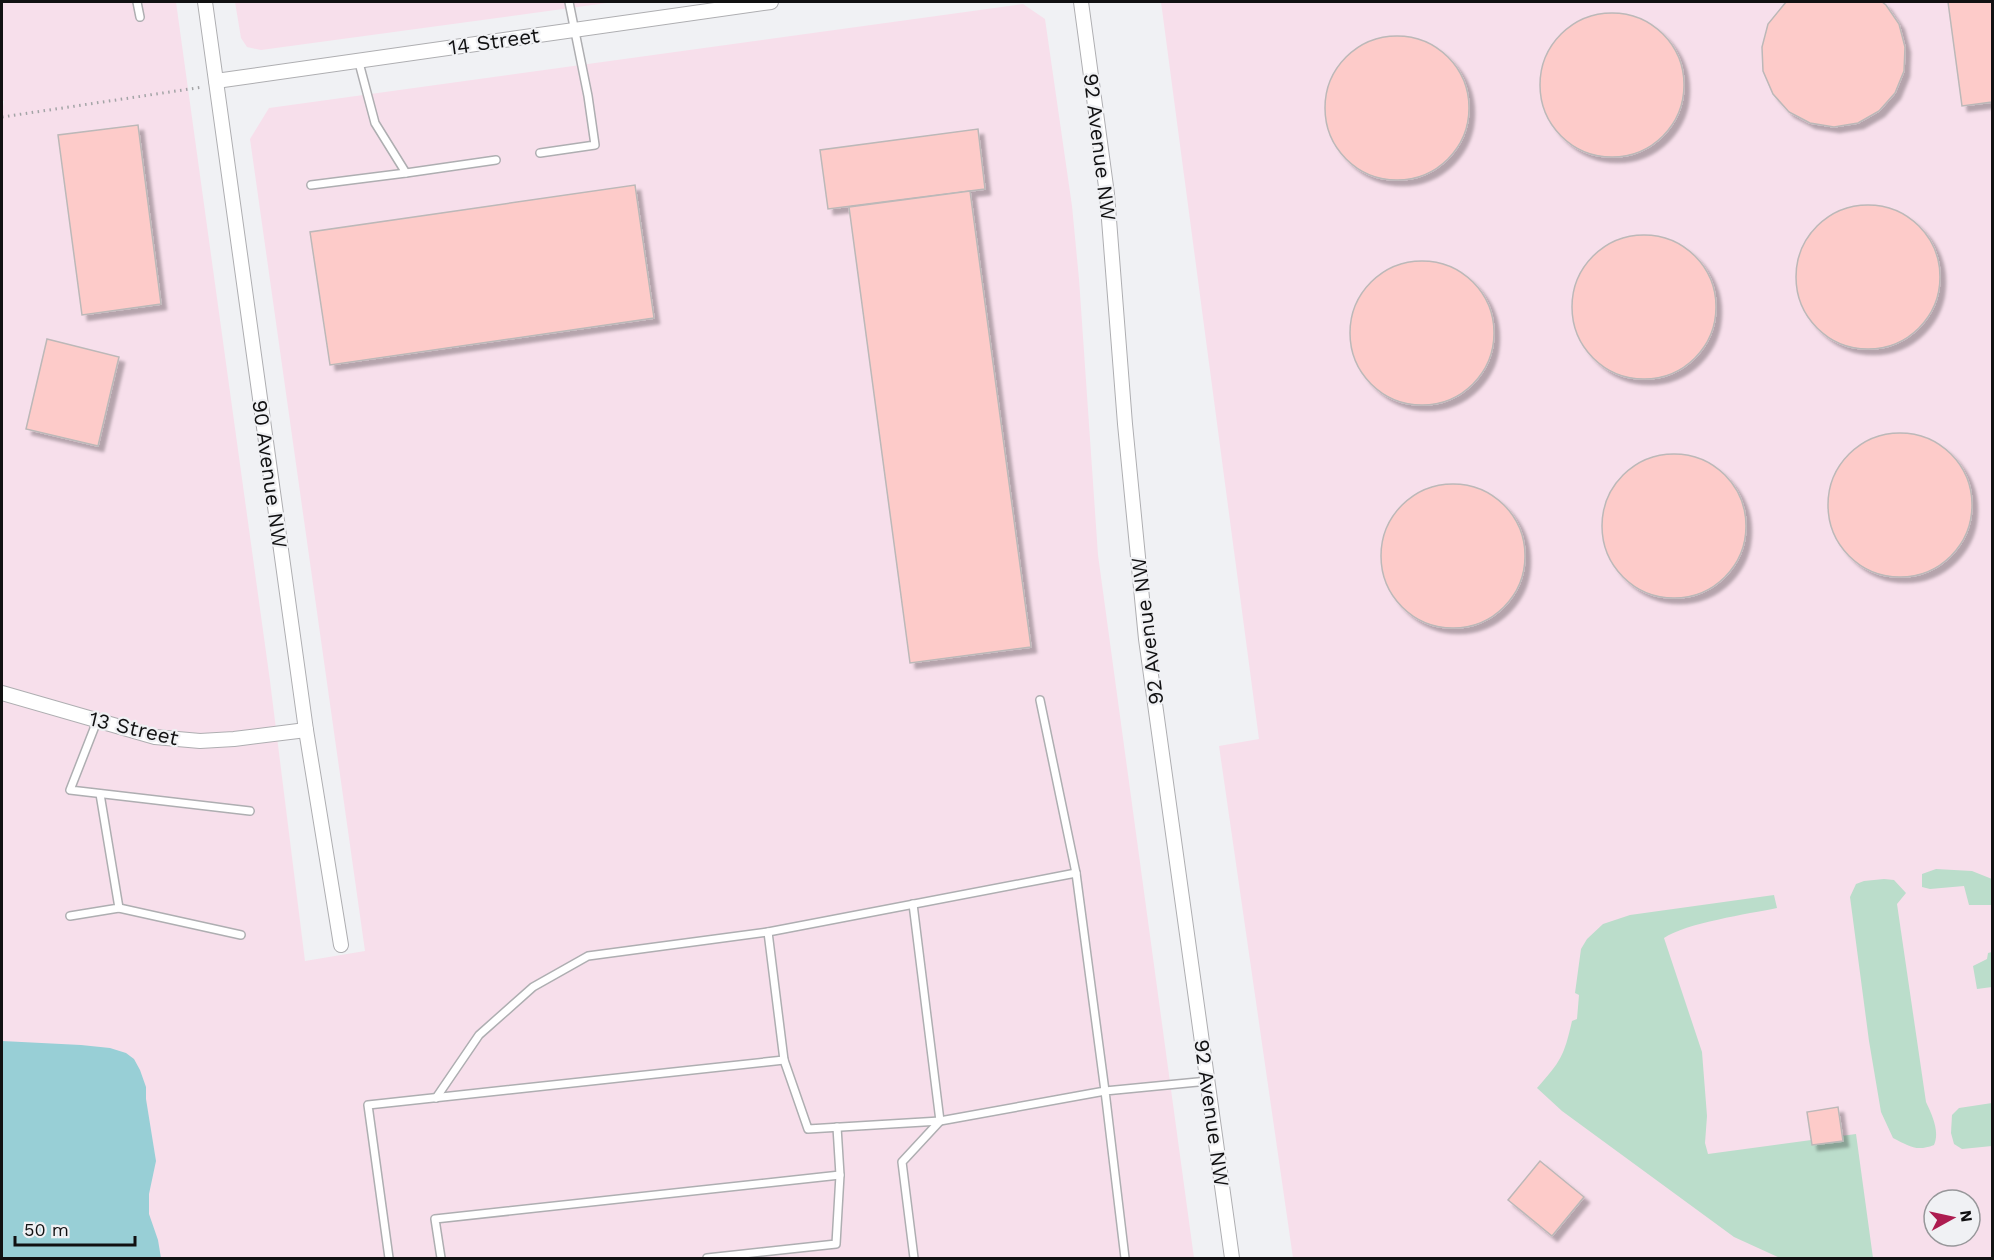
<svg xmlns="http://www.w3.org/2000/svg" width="1994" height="1260" viewBox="0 0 1994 1260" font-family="'Work Sans',sans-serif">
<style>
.industrial{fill:#f7dfeb;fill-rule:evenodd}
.green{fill:#bbddcb}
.water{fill:#98cfd6}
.building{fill:#fdcbc9;stroke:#bcb8b8;stroke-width:1.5;filter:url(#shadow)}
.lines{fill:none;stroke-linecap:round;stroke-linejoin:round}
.lane-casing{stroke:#aeaeb1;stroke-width:10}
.street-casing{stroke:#aeaeb1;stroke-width:16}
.path{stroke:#a3a4a6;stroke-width:3;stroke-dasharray:1.5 4.5;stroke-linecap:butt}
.lane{stroke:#fff;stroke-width:7}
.street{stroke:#fff;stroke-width:14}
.labels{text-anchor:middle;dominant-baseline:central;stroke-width:4.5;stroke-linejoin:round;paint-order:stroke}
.street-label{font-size:21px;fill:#111112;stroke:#f0f1f4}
</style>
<defs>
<filter id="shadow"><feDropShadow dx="5.5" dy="5.5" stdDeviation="1.5" flood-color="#0004"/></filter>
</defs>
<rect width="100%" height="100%" fill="#f0f1f4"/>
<g class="industrial">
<path d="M 2,2 L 176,2 L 270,681 L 305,961 L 365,951 L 250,139 L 269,108 L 1023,4 L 1045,19 L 1072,206 L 1079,279 L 1098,555 L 1194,1258 L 2,1258 L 2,112 L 4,101 L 2,101 Z"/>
<path d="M 235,2 L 614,2 L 261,50 L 247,47 L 241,38 Z"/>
<path d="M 1161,2 L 1992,2 L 1992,1258 L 1293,1258 L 1219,746 L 1259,739 ZM 1934,1200 L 1970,1200 L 1970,1236 L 1934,1236 Z"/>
</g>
<g class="green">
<path d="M 1936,869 L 1972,871 L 1992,879 L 1992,907 L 1991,905 L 1969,905 L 1964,886 L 1930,889 L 1922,887 L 1922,874 Z"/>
<path d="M 1884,879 L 1894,880 L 1906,893 L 1897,904 L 1926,1102 C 1932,1115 1940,1131 1934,1145 C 1916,1152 1909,1146 1893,1138 L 1881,1112 L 1869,1041 L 1850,897 L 1856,884 L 1864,881 Z"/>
<path d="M 1774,895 L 1777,908 C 1748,914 1686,923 1664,938 L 1702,1052 L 1707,1116 L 1705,1143 L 1708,1154 L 1856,1134 L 1873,1258 L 1780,1258 L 1734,1237 L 1562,1111 L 1537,1088 C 1561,1061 1564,1056 1572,1021 L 1577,1019 L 1579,995 L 1575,993 L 1581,949 L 1587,939 L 1603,924 L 1630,915 Z"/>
<path d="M 1992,952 L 1992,987 L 1977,989 L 1973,966 L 1987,959 L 1988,953 Z"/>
<path d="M 1992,1103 L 1992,1146 L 1962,1149 L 1954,1144 L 1951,1133 L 1952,1115 L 1959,1108 Z"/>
</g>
<path class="water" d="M 2,1041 L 81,1045 L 110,1048 L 126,1053 L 134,1059 L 140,1070 L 146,1087 L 146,1099 L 156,1161 L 149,1194 L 149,1214 L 158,1240 L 161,1258 L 2,1258 Z"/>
<g class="building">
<path d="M 1786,2 L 1882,2 L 1886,5 L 1899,24 L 1905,47 L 1904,71 L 1895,93 L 1879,111 L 1858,123 L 1834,127 L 1810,123 L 1789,112 L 1773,94 L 1763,71 L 1762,47 L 1768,24 Z"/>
<path d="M 1948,2 L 1992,2 L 1992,102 L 1962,106 Z"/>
<circle cx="1612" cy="85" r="72"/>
<circle cx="1397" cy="108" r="72"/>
<path d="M 138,125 L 161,304 L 82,315 L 58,135 Z"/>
<path d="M 978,129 L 985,189 L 828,209 L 820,150 Z"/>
<path d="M 635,185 L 654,318 L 330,365 L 310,232 Z"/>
<path d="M 970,191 L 1031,647 L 910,663 L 849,207 Z"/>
<circle cx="1868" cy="277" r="72"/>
<circle cx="1644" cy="307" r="72"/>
<circle cx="1422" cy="333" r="72"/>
<path d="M 47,339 L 119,357 L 98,446 L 26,429 Z"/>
<circle cx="1900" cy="505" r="72"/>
<circle cx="1674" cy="526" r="72"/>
<circle cx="1453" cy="556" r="72"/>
<path d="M 1838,1107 L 1843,1141 L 1812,1145 L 1807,1112 Z"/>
<path d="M 1540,1161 L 1584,1197 L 1552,1236 L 1508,1200 Z"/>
</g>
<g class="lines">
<g class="lane-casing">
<g id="lane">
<path d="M 137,2 L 140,17"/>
<path d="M 540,153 L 595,145 L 588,96 L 569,2"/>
<path d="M 406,173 L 496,160"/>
<path d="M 311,185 L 406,173 L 375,123 L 358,59"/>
<path d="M 1040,700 L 1076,873"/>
<path d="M 97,721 L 70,790 L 250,811"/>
<path d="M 913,904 L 940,1121 L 902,1162 L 914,1258"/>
<path d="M 119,908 L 241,935"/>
<path d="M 70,916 L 119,908 L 100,794"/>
<path d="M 436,1098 L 479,1035 L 533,987 L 588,956 L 768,932"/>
<path d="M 389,1258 L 368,1105 L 784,1060"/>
<path d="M 441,1258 L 435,1219 L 840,1175"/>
<path d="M 707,1258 L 836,1244 L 840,1175 L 837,1127"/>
<path d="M 1125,1258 L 1105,1091 L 940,1121 L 808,1129 L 784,1060 L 768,932 L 1076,873 L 1105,1091 L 1208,1081"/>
</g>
</g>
<g class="street-casing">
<g id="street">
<path d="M 205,2 L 306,730 L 341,945"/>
<path d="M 1081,2 L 1107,194 L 1125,424 L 1146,639 L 1232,1258"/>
<path d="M 216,81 L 771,2"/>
<path d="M 2,693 L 155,737 L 200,741 L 234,739 L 306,730"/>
</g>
</g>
<path class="path" d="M 2,117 L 203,87"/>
<use href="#lane" class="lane"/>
<use href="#street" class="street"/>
</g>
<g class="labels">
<g class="street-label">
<text transform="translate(494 41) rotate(-8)">14 Street</text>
<text transform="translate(1100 147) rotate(83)">92 Avenue NW</text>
<text transform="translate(270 474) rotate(82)">90 Avenue NW</text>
<text transform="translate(1147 631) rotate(-97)">92 Avenue NW</text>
<text transform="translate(134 728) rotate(13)">13 Street</text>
<text transform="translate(1212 1113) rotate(82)">92 Avenue NW</text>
</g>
</g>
<rect width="1994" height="1260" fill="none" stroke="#111112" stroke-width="6"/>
<g transform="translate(1952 1218) rotate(82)"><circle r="28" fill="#f0f1f4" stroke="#97979a" stroke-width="1.5"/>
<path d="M0-4.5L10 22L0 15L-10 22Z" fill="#ad1c50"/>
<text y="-9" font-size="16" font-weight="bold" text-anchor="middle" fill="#111112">N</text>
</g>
<path d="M15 1236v9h120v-9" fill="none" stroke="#111112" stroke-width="3"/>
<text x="24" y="1236" font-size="18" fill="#111112" stroke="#f0f1f4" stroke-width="4.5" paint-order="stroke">50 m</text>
</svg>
